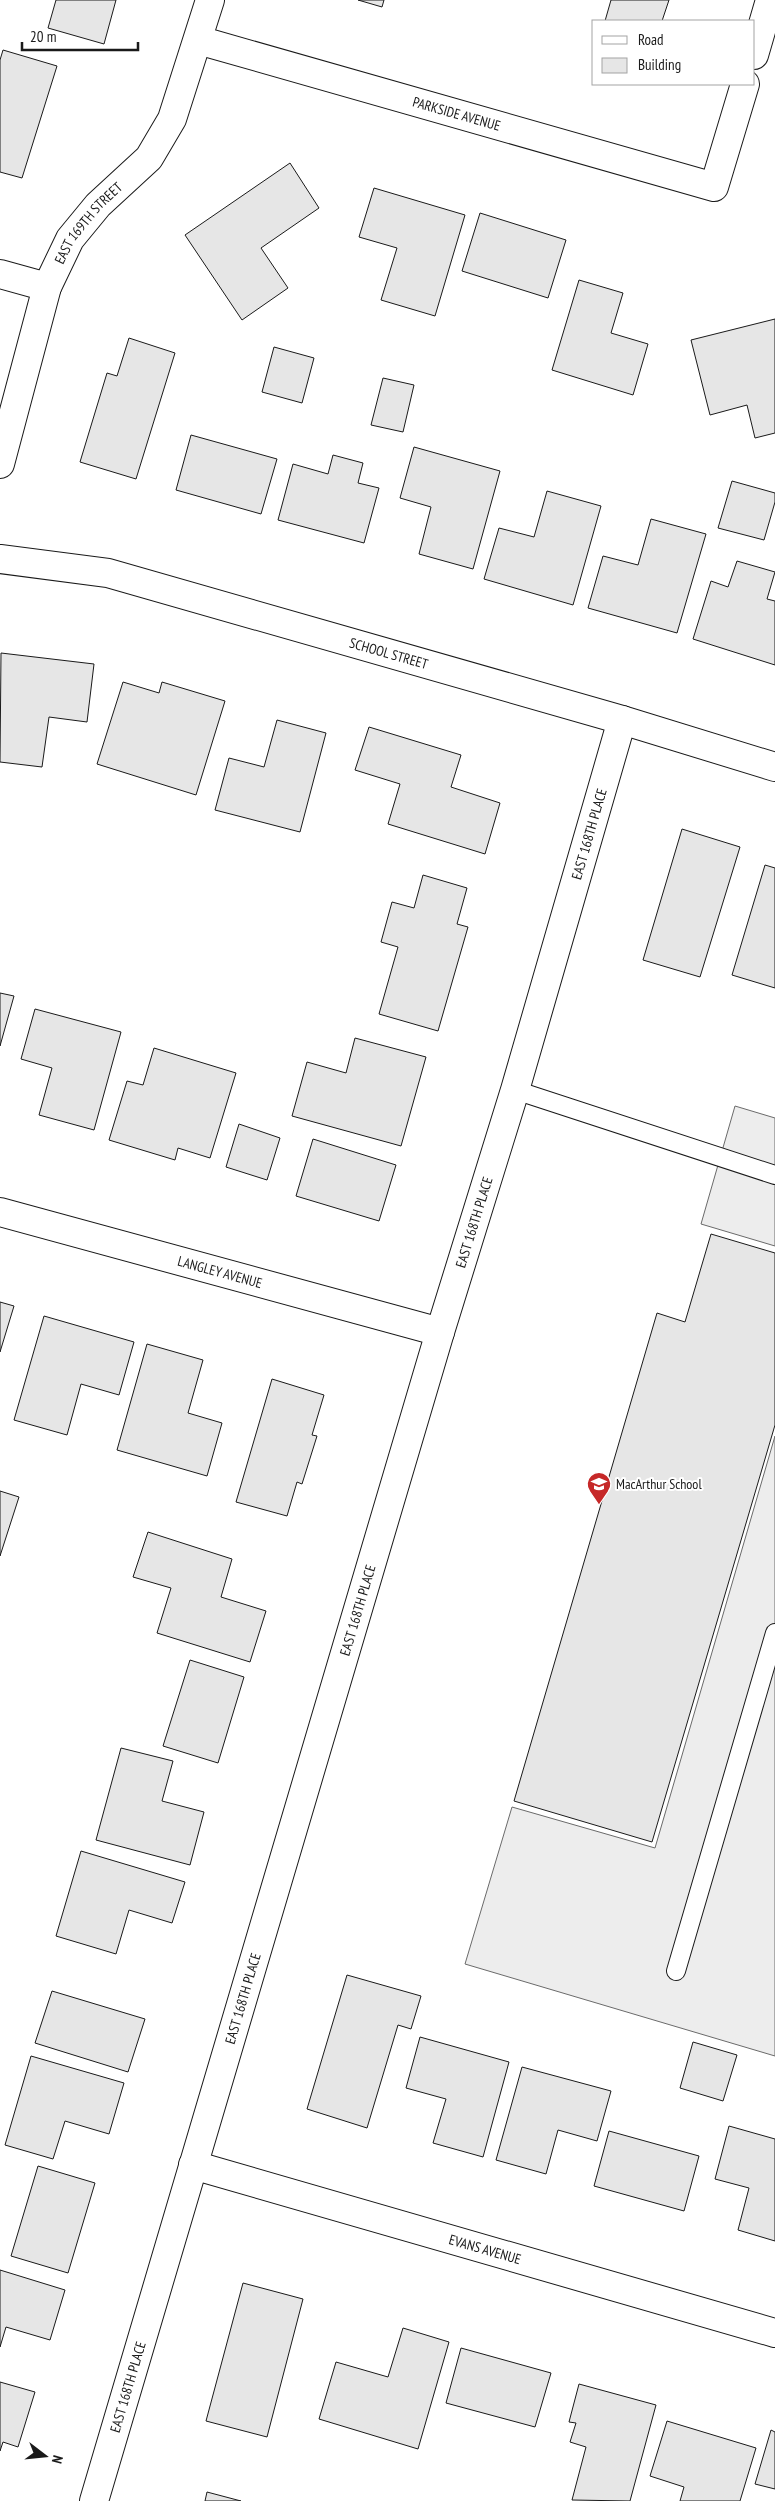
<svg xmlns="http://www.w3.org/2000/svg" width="775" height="2501" viewBox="0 0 775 2501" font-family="'PT Sans Narrow',sans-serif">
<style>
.parking{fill:#ededed;stroke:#6a6a6a}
.building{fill:#e6e6e6;stroke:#1a1a1a}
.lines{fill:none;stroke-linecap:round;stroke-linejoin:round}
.service-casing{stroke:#1a1a1a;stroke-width:20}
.minor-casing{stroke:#1a1a1a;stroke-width:30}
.service{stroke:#fff;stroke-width:18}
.minor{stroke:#fff;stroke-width:28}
.labels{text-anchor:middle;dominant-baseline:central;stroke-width:4;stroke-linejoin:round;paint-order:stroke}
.street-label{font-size:14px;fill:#1a1a1a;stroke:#fff}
.poi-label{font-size:14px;fill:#1a1a1a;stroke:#fff;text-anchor:start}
</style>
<rect width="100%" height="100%" fill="#fff"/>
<g class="parking">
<path d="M 735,1106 L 775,1118 L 775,1246 L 701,1224 Z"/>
<path d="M 775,1436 L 775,2056 L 465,1964 L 512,1807 L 655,1848 Z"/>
</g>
<g class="building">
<path d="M 56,0 L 116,0 L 104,44 L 48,28 Z"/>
<path d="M 358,0 L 384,0 L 382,7 Z"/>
<path d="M 611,0 L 669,0 L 662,21 L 605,21 Z"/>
<path d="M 3,50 L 57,66 L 22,178 L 0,172 L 0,60 Z"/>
<path d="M 290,163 L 319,208 L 261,248 L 288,288 L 242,320 L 185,235 Z"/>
<path d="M 374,188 L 465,215 L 435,316 L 381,300 L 397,248 L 359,237 Z"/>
<path d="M 480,213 L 566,240 L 548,298 L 462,271 Z"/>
<path d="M 579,280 L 623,293 L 611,333 L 648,344 L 633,395 L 552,370 Z"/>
<path d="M 775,319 L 775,433 L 755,438 L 747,405 L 710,415 L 691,340 Z"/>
<path d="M 129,338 L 175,353 L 136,479 L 80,462 L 107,373 L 117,376 Z"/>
<path d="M 274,347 L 314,358 L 302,403 L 262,392 Z"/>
<path d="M 383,378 L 414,385 L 403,432 L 371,425 Z"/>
<path d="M 191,435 L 277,459 L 261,514 L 176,490 Z"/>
<path d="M 414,447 L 500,471 L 473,569 L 419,554 L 431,507 L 400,498 Z"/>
<path d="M 333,455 L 363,463 L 358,483 L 379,488 L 364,543 L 278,520 L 293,464 L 328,474 Z"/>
<path d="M 732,481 L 775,493 L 775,502 L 764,540 L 718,528 Z"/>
<path d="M 547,491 L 601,506 L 573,605 L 484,579 L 499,528 L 534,537 Z"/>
<path d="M 651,519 L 706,534 L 677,633 L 588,608 L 603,556 L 638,565 Z"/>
<path d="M 737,561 L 775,572 L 767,599 L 775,601 L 775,665 L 693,639 L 711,581 L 728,587 Z"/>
<path d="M 1,653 L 94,664 L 87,722 L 49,717 L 42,767 L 0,762 Z"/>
<path d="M 123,682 L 159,693 L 162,682 L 225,701 L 196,795 L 97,764 Z"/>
<path d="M 277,720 L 326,733 L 300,832 L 215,810 L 229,758 L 264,767 Z"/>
<path d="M 369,727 L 461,755 L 451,787 L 500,803 L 485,854 L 388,824 L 400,784 L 355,770 Z"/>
<path d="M 682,829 L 740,847 L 700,977 L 643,960 Z"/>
<path d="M 765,865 L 775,868 L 775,988 L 732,975 Z"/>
<path d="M 423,875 L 467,888 L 457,924 L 468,927 L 438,1031 L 379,1014 L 398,947 L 381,942 L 392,902 L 414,908 Z"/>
<path d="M 0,993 L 14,996 L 0,1046 Z"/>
<path d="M 35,1009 L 121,1032 L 94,1130 L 39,1115 L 52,1068 L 21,1059 Z"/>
<path d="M 355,1038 L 426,1057 L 401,1146 L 292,1116 L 307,1062 L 346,1073 Z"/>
<path d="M 154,1048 L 236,1073 L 210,1158 L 178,1148 L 175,1160 L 109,1140 L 127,1081 L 143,1085 Z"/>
<path d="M 239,1124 L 280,1138 L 267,1180 L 226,1167 Z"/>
<path d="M 313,1139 L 396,1165 L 379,1221 L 296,1196 Z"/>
<path d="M 711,1234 L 775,1253 L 775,1425 L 652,1842 L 514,1801 L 657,1313 L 685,1322 Z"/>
<path d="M 0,1302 L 14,1306 L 0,1352 Z"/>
<path d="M 44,1316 L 134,1342 L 119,1395 L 81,1384 L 67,1435 L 14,1420 Z"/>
<path d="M 147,1344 L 203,1360 L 188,1413 L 222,1423 L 207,1476 L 117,1450 Z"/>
<path d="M 272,1379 L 324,1395 L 312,1435 L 317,1436 L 302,1484 L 297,1482 L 287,1516 L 236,1502 Z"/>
<path d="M 0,1491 L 19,1497 L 0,1556 Z"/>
<path d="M 148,1532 L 232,1559 L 221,1597 L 266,1611 L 250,1662 L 157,1633 L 171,1588 L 133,1577 Z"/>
<path d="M 190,1660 L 244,1677 L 218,1763 L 163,1746 Z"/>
<path d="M 121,1748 L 173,1761 L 162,1801 L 204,1812 L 190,1865 L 96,1840 Z"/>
<path d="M 81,1851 L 185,1882 L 172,1923 L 129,1910 L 116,1954 L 56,1936 Z"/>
<path d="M 347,1975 L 421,1996 L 411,2029 L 398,2025 L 367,2128 L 307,2109 Z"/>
<path d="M 52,1991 L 145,2019 L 128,2072 L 35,2043 Z"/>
<path d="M 420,2037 L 509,2062 L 483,2157 L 433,2143 L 446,2099 L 406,2088 Z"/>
<path d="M 693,2042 L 737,2055 L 723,2101 L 680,2088 Z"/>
<path d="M 31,2056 L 124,2083 L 109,2134 L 65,2121 L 53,2159 L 5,2145 Z"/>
<path d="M 522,2067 L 611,2091 L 597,2141 L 558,2130 L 546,2174 L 496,2160 Z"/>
<path d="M 729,2126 L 775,2139 L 775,2241 L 738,2230 L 749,2188 L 715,2179 Z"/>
<path d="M 609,2131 L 699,2156 L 684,2211 L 594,2186 Z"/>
<path d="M 38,2166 L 95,2183 L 68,2273 L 11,2256 Z"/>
<path d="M 0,2270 L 65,2290 L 50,2340 L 6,2327 L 0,2347 Z"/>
<path d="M 243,2283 L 303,2299 L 267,2437 L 206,2421 Z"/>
<path d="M 403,2328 L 449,2342 L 418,2449 L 319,2419 L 336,2362 L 388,2377 Z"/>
<path d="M 461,2348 L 551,2373 L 535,2427 L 446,2403 Z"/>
<path d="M 0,2382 L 35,2392 L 18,2447 L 3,2442 L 0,2451 Z"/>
<path d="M 579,2384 L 656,2405 L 630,2501 L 572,2500 L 586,2447 L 570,2442 L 576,2423 L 569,2422 Z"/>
<path d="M 667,2421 L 756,2448 L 740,2501 L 680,2501 L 684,2487 L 650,2476 Z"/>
<path d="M 771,2430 L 775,2432 L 775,2489 L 755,2484 Z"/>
<path d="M 207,2492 L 241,2501 L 205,2501 Z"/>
</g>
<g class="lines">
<g class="service-casing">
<g id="service">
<path d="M 515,1090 L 775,1175"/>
<path d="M 676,1971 L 775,1633"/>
</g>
</g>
<g class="minor-casing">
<g id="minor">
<path id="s1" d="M 198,40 L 714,187 L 745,84"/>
<path d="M 754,55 L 770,0"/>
<path d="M 0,274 L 47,287"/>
<path id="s2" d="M 0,464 L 47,287 L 70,239 L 98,205 L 149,158 L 172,119 L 210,0"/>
<path id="s3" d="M 0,559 L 108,573 L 622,720 L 775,767"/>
<path id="s4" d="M 0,1212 L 440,1332"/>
<path id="s5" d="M 193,2165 L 775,2333"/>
<path id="s6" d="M 94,2501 L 440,1332 L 515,1090 L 622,720"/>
</g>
</g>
<use href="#service" class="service"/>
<use href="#minor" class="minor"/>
</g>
<defs>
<g id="school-pin" transform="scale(1.25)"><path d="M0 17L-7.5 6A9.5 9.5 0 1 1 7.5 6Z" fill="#c62828" stroke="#fff"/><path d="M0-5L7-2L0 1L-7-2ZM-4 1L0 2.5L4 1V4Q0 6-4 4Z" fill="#fff"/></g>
</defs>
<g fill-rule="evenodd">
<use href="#school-pin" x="599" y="1484"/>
</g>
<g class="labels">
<g class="street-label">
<text stroke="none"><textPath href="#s1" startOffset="269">PARKSIDE AVENUE</textPath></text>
<text stroke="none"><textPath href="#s2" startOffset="260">EAST 169TH STREET</textPath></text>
<text stroke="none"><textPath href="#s3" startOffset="401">SCHOOL STREET</textPath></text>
<text stroke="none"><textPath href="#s6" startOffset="1739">EAST 168TH PLACE</textPath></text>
<text stroke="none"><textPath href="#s6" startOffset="1334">EAST 168TH PLACE</textPath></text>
<text stroke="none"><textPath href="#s4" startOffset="228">LANGLEY AVENUE</textPath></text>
<text stroke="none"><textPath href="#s6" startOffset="929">EAST 168TH PLACE</textPath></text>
<text stroke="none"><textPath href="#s6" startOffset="524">EAST 168TH PLACE</textPath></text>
<text stroke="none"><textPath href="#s5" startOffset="304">EVANS AVENUE</textPath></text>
<text stroke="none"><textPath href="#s6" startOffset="119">EAST 168TH PLACE</textPath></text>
</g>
<g class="poi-label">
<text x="616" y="1484">MacArthur School</text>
</g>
</g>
<rect x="592" y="20" width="162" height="65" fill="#ffffff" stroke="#a3a3a3"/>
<rect x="602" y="36" width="25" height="8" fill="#ffffff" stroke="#a3a3a3"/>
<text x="638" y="45" font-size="15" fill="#1a1a1a">Road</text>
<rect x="602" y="58" width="25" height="15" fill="#e6e6e6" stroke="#a3a3a3"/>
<text x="638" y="70" font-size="15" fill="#1a1a1a">Building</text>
<g transform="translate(45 2456) rotate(106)" stroke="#ffffff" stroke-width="4" paint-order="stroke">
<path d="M0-4L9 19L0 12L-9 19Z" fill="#1a1a1a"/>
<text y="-8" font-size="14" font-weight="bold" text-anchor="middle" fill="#1a1a1a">N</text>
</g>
<path d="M22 42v8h116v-8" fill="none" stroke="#1a1a1a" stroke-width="2.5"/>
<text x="30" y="42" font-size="15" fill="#1a1a1a" stroke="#ffffff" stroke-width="4" paint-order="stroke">20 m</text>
</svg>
